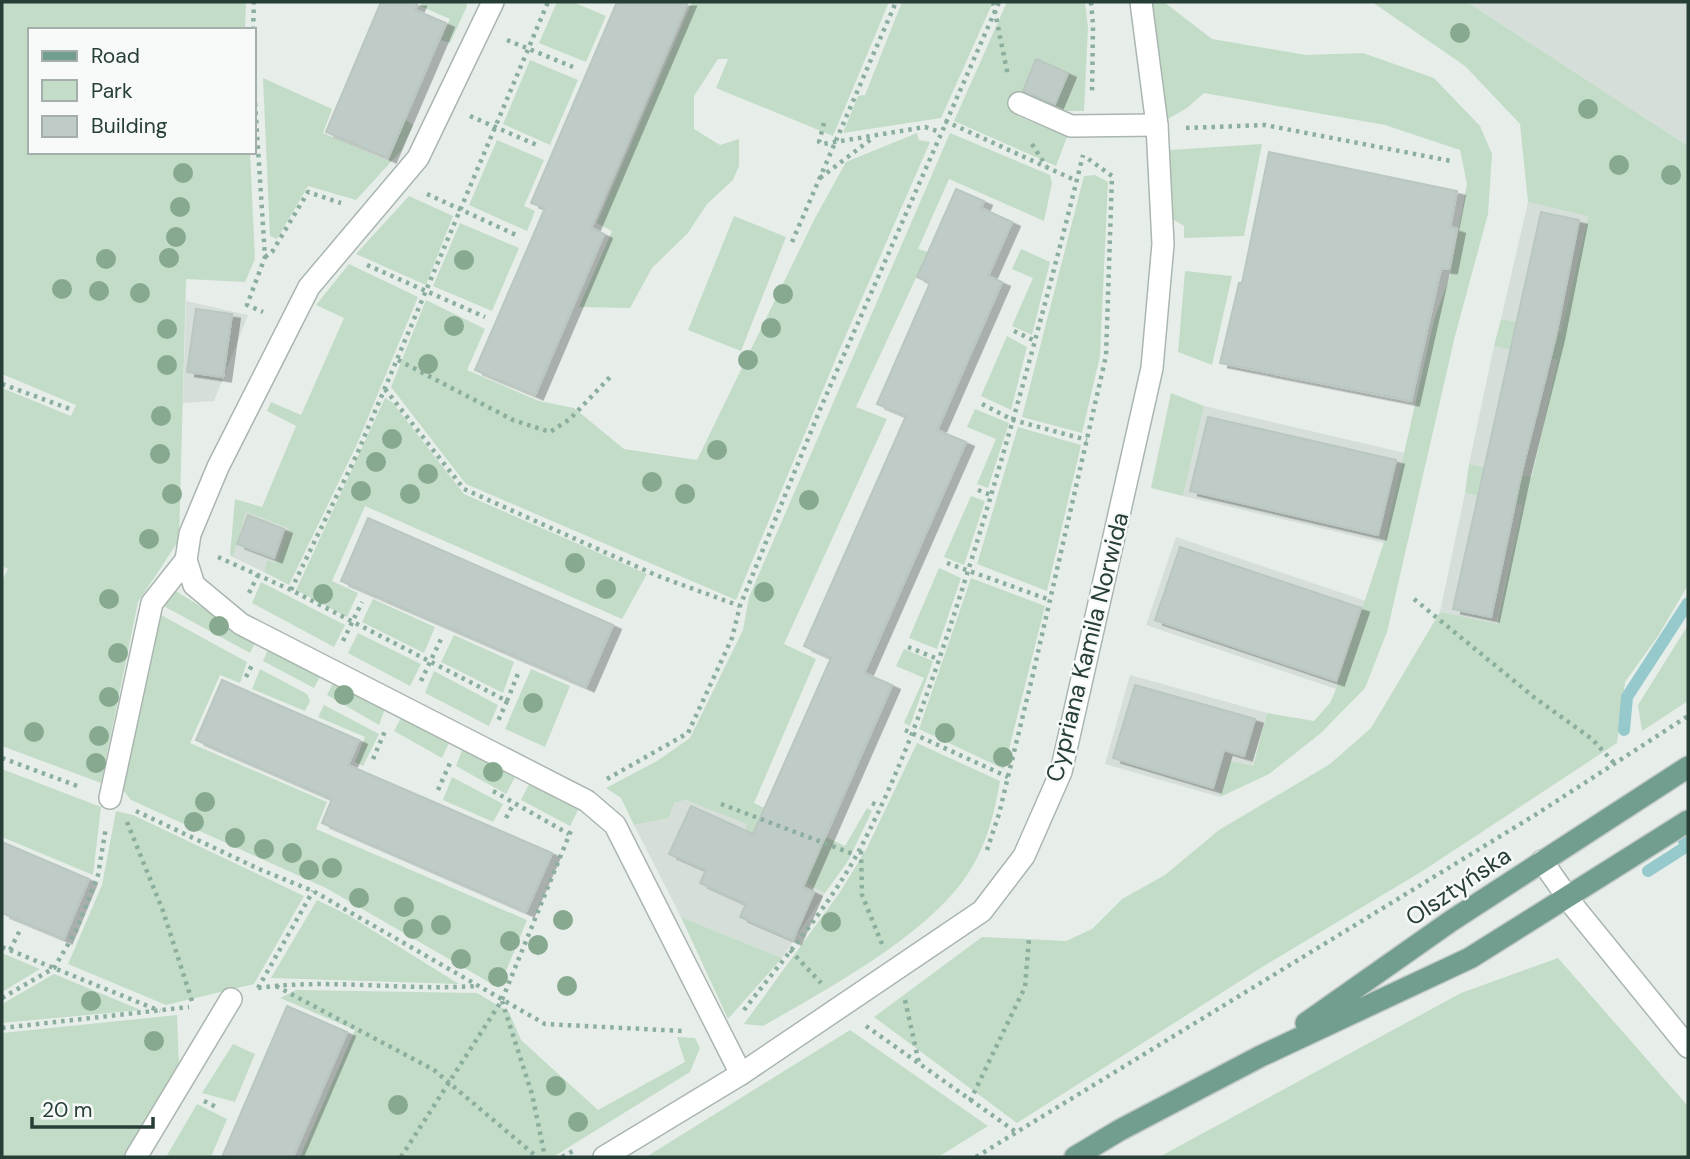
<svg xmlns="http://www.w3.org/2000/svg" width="1690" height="1159" viewBox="0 0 1690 1159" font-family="'DM Sans',sans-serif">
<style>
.built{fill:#d5ded9}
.green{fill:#c3dcc7}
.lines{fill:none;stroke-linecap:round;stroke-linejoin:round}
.stream{stroke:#96c9cc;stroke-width:12}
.building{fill:#bfcbc6;stroke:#bac7c0;stroke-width:2;filter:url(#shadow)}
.minor-casing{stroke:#aab6b0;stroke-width:24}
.major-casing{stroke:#c3c9c7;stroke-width:24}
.path{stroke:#8bae9f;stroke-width:4.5;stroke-dasharray:3.5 5;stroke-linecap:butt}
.minor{stroke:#fff;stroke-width:21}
.major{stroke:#719e8e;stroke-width:21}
.tree{fill:#86a990}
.labels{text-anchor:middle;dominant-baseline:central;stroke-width:5;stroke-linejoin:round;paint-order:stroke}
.street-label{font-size:24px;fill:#273e36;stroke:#f7faf9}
</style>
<defs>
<filter id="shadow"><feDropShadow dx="8" dy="4.5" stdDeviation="0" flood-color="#0004"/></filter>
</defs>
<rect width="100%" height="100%" fill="#e7eeea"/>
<g class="built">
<path d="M 1467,2 L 1688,2 L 1688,146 Z"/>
<path d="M 1528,202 L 1588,215 L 1561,333 L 1501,319 Z"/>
<path d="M 186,301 L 248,315 L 214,401 L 183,403 Z"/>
<path d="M 1494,346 L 1557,359 L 1532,477 L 1469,464 Z"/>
<path d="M 1204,406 L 1405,453 L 1384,543 L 1183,496 Z"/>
<path d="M 1465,493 L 1522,505 L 1496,625 L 1440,612 Z"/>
<path d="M 246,512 L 289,528 L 276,563 L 267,560 L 264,572 L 233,557 Z"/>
<path d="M 1176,537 L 1366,601 L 1336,689 L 1146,625 Z"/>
<path d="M 1130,675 L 1267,713 L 1252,767 L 1230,761 L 1220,797 L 1105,764 Z"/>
<path d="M 686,800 L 748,824 L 780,870 L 825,893 L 782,958 L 681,917 L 634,825 L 669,818 L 674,803 Z"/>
</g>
<g class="green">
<path d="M 2,2 L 246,2 L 245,30 L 30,30 L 30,152 L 250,152 L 255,259 L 245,282 L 186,279 L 179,540 L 138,602 L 101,783 L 2,746 L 2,581 L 8,569 L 2,566 L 2,388 L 71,416 L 76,405 L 2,374 Z"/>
<path d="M 422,2 L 466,2 L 467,6 L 450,43 L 441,40 L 450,19 L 420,6 Z"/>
<path d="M 557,2 L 573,2 L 606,16 L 586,62 L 539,43 Z"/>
<path d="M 692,2 L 889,2 L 833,136 L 716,88 L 728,59 L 718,59 L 694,96 L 694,129 L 720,145 L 739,139 L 739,166 L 733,180 L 707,204 L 688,233 L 652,268 L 630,308 L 579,307 L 612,231 L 597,223 Z"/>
<path d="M 902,2 L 993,2 L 941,118 L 843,133 L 858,96 L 865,95 Z"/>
<path d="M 1007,2 L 1085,2 L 1088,28 L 1084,111 L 1065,111 L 1019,93 L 1013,109 L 1020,117 L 1067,137 L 1056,166 L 954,121 Z"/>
<path d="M 1133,2 L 1164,2 L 1212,39 L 1306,55 L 1363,53 L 1434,78 L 1480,126 L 1492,154 L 1488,214 L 1455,336 L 1387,632 L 1365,688 L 1321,733 L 1269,774 L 1220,797 L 1230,761 L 1253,766 L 1267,713 L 1314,721 L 1330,703 L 1336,689 L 1384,542 L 1434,320 L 1450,276 L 1467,184 L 1460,150 L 1385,125 L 1204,93 L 1187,108 L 1161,123 Z"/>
<path d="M 1372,2 L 1467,2 L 1688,146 L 1688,585 L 1658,636 L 1625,682 L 1617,743 L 1421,872 L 1267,964 L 1017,1123 L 874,1017 L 982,937 L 1066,941 L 1092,929 L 1122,899 L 1165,875 L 1219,830 L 1330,764 L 1371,728 L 1440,612 L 1497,624 L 1522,505 L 1465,493 L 1469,464 L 1532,477 L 1557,360 L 1494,346 L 1501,319 L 1561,332 L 1588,216 L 1528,202 L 1520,124 L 1465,66 Z"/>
<path d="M 530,60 L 578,80 L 550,145 L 503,124 Z"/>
<path d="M 263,78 L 332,109 L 323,133 L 388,161 L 406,120 L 413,125 L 401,151 L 356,200 L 308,186 L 277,239 L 270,236 Z"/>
<path d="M 917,133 L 919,140 L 930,142 L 839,351 L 736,600 L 466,484 L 391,387 L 426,300 L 485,329 L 467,370 L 539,401 L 574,408 L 624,449 L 697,460 L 815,218 L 846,162 Z"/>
<path d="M 950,133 L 1050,175 L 1052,183 L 1044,221 L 949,179 L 918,249 L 928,252 L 856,407 L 887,419 L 784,644 L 816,659 L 754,803 L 845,846 L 867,808 L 872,811 L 848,861 L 825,893 L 779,870 L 742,838 L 747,824 L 686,800 L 674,803 L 669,818 L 634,825 L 621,798 L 606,788 L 657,761 L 690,738 L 743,630 L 749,597 Z"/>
<path d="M 497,140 L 544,160 L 524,206 L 535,211 L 527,231 L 469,205 Z"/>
<path d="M 1262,144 L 1244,236 L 1184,238 L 1184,226 L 1154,208 L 1155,151 Z"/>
<path d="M 1095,175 L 1108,182 L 1100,356 L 1082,433 L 1022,417 L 1084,176 Z"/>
<path d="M 409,196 L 453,216 L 426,285 L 356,254 Z"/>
<path d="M 734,216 L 786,237 L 741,351 L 688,330 Z"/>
<path d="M 460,223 L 519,248 L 492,311 L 433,286 Z"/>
<path d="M 1021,249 L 1050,262 L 1032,335 L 1012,326 L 1033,278 L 1012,269 Z"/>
<path d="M 349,264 L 418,297 L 357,444 L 289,585 L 264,572 L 267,560 L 276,563 L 288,528 L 246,512 L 233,557 L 230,555 L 235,499 L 262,507 L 296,426 L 267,411 L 271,402 L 301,415 L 344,318 L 316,305 Z"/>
<path d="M 1185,271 L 1232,276 L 1212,365 L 1178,352 Z"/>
<path d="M 1007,336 L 1027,347 L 1011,410 L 981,396 Z"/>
<path d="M 1171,393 L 1204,406 L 1183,496 L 1151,488 Z"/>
<path d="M 385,398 L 392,402 L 464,494 L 647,574 L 622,619 L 365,506 L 332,581 L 358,593 L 347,617 L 296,590 Z"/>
<path d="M 975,409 L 1009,423 L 988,488 L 977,484 L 996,439 L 967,427 Z"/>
<path d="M 1018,427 L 1081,445 L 1047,591 L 977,564 Z"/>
<path d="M 971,496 L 985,501 L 964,565 L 944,557 Z"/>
<path d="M 939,568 L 961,578 L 937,649 L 909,638 Z"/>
<path d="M 971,578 L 1045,606 L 1004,769 L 919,729 Z"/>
<path d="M 261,582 L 345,625 L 334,647 L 252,603 Z"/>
<path d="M 171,588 L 256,641 L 250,653 L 158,603 Z"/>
<path d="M 373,599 L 435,627 L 424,653 L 362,622 Z"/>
<path d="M 161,615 L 247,662 L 240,683 L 220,675 L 190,743 L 327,802 L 316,829 L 527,920 L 499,988 L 326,888 L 131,800 L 122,789 L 154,620 Z"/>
<path d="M 1688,625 L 1688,701 L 1642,731 L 1638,705 Z"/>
<path d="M 358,633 L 421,664 L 410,686 L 348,653 Z"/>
<path d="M 454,635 L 514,662 L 503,693 L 441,662 Z"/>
<path d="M 269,647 L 321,675 L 314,688 L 263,661 Z"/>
<path d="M 904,649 L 933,661 L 910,726 L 904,723 L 924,678 L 896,666 Z"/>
<path d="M 260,669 L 307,694 L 310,701 L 305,711 L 252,689 Z"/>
<path d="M 531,669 L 570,686 L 545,747 L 505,729 Z"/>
<path d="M 434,671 L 498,705 L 489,726 L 425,693 Z"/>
<path d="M 334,681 L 385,709 L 379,725 L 327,695 Z"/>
<path d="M 324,705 L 379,734 L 363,766 L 355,762 L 365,737 L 318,717 Z"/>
<path d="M 401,718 L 449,743 L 442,758 L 394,731 Z"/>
<path d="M 917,743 L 1000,781 C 994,816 985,851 963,881 C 920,939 826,990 763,1026 L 744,1024 L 840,892 L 867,848 Z"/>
<path d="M 462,750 L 515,777 L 506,794 L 456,766 Z"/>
<path d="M 2,769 L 101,807 L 93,875 L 2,837 Z"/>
<path d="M 452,777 L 503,804 L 493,822 L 443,800 Z"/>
<path d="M 529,784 L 578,810 L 570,826 L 521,800 Z"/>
<path d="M 116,811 L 133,815 L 304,896 L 254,984 L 166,1005 L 68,964 L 102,885 Z"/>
<path d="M 317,900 L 348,915 L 459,984 L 271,978 Z"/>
<path d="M 681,917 L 782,958 L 728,1019 Z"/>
<path d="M 2,953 L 40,969 L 2,992 Z"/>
<path d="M 1558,958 L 1688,1106 L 1688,1157 L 1159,1157 L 1461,993 Z"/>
<path d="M 54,974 L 141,1010 L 2,1023 L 2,1004 Z"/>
<path d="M 296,990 L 477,993 L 509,1012 L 521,1040 L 598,1110 L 685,1062 L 677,1037 L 695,1038 L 700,1048 L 690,1072 L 553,1157 L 300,1157 L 355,1030 L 280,998 Z"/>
<path d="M 177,1015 L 179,1067 L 126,1157 L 2,1157 L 2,1033 Z"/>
<path d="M 850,1030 L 988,1126 L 938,1157 L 646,1157 Z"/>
<path d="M 233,1044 L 255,1054 L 235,1102 L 202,1093 Z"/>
<path d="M 197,1104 L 227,1119 L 211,1157 L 166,1157 Z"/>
</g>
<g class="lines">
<g class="stream">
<path d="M 1624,730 L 1627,697 L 1688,603"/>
<path d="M 1648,871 L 1687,846 L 1682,837"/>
</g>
</g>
<g class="building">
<path d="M 381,2 L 418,2 L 415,10 L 446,23 L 388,158 L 326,132 Z"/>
<path d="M 617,2 L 688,2 L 591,228 L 604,234 L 535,395 L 475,370 L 545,208 L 531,203 Z"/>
<path d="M 1036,59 L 1068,73 L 1055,104 L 1023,91 Z"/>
<path d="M 1269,152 L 1457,191 L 1450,227 L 1457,229 L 1449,269 L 1441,268 L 1411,401 L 1220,363 L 1239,283 L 1242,283 Z"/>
<path d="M 956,189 L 984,201 L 981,208 L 1012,222 L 988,276 L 1002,282 L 937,430 L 966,442 L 864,673 L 892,685 L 803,887 L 814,892 L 793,940 L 740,917 L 746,904 L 700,883 L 706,870 L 669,854 L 691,806 L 753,834 L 831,658 L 804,646 L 906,416 L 877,404 L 930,283 L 917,277 Z"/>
<path d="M 1541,212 L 1579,220 L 1556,336 L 1522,471 L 1491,617 L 1453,609 Z"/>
<path d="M 196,309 L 232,314 L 223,377 L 187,372 Z"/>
<path d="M 1208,417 L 1396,460 L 1378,535 L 1190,491 Z"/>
<path d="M 248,515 L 284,529 L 274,558 L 237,544 Z"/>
<path d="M 368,518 L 613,625 L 586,687 L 341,581 Z"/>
<path d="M 1180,547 L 1361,608 L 1336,681 L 1155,620 Z"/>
<path d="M 222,680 L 359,740 L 348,765 L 552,853 L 526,912 L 322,823 L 332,799 L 196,740 Z"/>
<path d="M 1135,685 L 1255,719 L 1244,756 L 1224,750 L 1213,788 L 1113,758 Z"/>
<path d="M 2,842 L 89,879 L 64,939 L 2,913 Z"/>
<path d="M 287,1006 L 347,1032 L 293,1157 L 222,1157 Z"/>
</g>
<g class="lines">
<g class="minor-casing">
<g id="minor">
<path d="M 493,2 L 418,158 L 309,287 L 218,467 L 190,534 L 186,560 L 194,585 L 241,624 L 587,801 L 615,825 L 741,1074"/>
<path d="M 1019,103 L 1071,126 L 1157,125"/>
<path d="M 110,798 L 152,603 L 186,560"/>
<path d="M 1542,861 L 1575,908 L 1688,1047"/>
<path d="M 136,1157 L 231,999"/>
<path d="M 604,1157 L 741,1074 L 982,911 L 1024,856 L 1061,772 L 1152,368 L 1163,244 L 1157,125 L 1141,2"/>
</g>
</g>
<g class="major-casing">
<g id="major">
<path d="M 1306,1023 L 1451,921 L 1688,767"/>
<path d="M 1075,1157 L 1120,1130 L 1261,1056 L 1470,958 L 1688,821"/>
</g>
</g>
<g class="path">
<path d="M 993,2 L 1008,76"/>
<path d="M 1091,2 L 1093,25 L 1092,94"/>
<path d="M 253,30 L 254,2"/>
<path d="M 507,40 L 573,67"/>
<path d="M 254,86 L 265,257 L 247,305 L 263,312"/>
<path d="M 470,116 L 539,146"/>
<path d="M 945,121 L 1077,181"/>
<path d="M 824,123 L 819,142 L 823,144 L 925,127 L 940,132"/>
<path d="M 1186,128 L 1265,125 L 1451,161"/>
<path d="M 1032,144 L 1046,166"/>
<path d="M 820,178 L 874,137"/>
<path d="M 427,194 L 516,235"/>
<path d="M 792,242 L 896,2"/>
<path d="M 265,257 L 272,252 L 308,192 L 341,203"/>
<path d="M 367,265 L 485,317"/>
<path d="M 1014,331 L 1035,341"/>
<path d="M 398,360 L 513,420 L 550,432 L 570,419 L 610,377"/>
<path d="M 2,384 L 70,409"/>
<path d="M 385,389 L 464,489 L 658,576 L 740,606"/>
<path d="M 982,404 L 1013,420 L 1087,440"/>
<path d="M 978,490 L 991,495"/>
<path d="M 218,557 L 291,590 L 507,701 L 498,721"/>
<path d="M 947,563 L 1050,600"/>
<path d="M 291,590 L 357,454 L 548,2"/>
<path d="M 249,593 L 258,575"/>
<path d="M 1414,599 L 1535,698 L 1592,739 L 1615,764"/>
<path d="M 343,641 L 362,602"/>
<path d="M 908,647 L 938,659"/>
<path d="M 246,677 L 252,665"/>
<path d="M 421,681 L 442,637"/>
<path d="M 507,701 L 519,671"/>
<path d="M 905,730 L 1008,777"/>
<path d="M 2,758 L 80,787"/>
<path d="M 373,759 L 385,731"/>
<path d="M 607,779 L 688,733 L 732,638 L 740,606 L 821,407 L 999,2"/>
<path d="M 438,790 L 450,763"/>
<path d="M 493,791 L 569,834"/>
<path d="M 872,803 L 879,806"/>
<path d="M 721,804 L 856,855"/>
<path d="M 136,811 L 259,869 L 313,891 L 545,1024 L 683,1031"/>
<path d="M 506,818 L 514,803"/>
<path d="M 127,822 L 163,911 L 192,1001"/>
<path d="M 987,850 L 999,814 L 1033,674 L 1106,356 L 1112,176 L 1087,158"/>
<path d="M 861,851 L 862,895 L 882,944"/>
<path d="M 2,947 L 160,1011"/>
<path d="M 10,950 L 20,930"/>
<path d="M 790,950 L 821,983"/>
<path d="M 276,986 L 434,1070 L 537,1157"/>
<path d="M 258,988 C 330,978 403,991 476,986"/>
<path d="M 258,988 L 313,891"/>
<path d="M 2,998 L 54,968 L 76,931 L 98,875 L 106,827"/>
<path d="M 905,1000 L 919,1063"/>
<path d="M 502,1001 L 532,1094 L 545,1157"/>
<path d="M 744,1010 C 784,958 830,906 861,847 C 911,751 945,645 977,542 C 1016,414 1051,285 1083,155"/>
<path d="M 866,1026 L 1016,1132"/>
<path d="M 2,1028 L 189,1007"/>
<path d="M 204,1101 L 218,1108"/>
<path d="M 970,1101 L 1025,987 L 1029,939"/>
<path d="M 401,1157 L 502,1000 L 572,828"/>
<path d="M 562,1157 L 573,1151"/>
<path d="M 976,1157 L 1535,815 L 1688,716"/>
</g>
<use href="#minor" class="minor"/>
<use href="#major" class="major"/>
</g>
<g class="tree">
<circle cx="1460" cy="33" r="10"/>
<circle cx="1588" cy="109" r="10"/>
<circle cx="1619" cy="165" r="10"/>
<circle cx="183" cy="173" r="10"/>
<circle cx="1671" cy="175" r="10"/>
<circle cx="180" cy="207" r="10"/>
<circle cx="176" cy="237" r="10"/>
<circle cx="169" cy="258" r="10"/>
<circle cx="106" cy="259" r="10"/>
<circle cx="464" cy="260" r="10"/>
<circle cx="62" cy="289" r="10"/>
<circle cx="99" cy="291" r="10"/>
<circle cx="140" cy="293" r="10"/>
<circle cx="783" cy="294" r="10"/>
<circle cx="454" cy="326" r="10"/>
<circle cx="771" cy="328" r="10"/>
<circle cx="167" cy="329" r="10"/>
<circle cx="748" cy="360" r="10"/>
<circle cx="428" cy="364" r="10"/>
<circle cx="167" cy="365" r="10"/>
<circle cx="161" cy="416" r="10"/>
<circle cx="392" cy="439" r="10"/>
<circle cx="717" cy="450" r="10"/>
<circle cx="160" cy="454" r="10"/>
<circle cx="376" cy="462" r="10"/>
<circle cx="428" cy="474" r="10"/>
<circle cx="652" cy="482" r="10"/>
<circle cx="361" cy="491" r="10"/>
<circle cx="172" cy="494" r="10"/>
<circle cx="410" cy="494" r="10"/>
<circle cx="685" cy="494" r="10"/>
<circle cx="809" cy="500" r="10"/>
<circle cx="149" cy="539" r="10"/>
<circle cx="575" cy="563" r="10"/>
<circle cx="606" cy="589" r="10"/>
<circle cx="764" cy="592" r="10"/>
<circle cx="323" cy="594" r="10"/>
<circle cx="109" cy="599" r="10"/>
<circle cx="219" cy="626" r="10"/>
<circle cx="118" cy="653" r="10"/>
<circle cx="344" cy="695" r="10"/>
<circle cx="109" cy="697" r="10"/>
<circle cx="533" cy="703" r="10"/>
<circle cx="34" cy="732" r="10"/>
<circle cx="945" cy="733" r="10"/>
<circle cx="99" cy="736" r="10"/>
<circle cx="1003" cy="757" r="10"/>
<circle cx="96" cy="763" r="10"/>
<circle cx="493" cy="772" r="10"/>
<circle cx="205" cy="802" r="10"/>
<circle cx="194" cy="822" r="10"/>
<circle cx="235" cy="838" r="10"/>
<circle cx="264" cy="849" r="10"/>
<circle cx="292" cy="853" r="10"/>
<circle cx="332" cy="868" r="10"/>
<circle cx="309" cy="870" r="10"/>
<circle cx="359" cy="898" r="10"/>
<circle cx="404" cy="907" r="10"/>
<circle cx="563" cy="920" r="10"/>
<circle cx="831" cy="922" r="10"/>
<circle cx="441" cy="925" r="10"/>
<circle cx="413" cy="929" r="10"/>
<circle cx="510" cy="941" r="10"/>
<circle cx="538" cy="945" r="10"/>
<circle cx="461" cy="959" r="10"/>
<circle cx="498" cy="977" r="10"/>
<circle cx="567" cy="986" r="10"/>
<circle cx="91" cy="1001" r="10"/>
<circle cx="154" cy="1041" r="10"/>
<circle cx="556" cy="1086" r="10"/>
<circle cx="398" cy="1105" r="10"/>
<circle cx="578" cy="1122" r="10"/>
</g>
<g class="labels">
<g class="street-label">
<text transform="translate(1087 647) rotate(-76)">Cypriana Kamila Norwida</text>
<text transform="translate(1458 886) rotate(-34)">Olsztyńska</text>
</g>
</g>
<rect width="1690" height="1159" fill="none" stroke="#273e36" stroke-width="7"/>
<rect x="28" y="28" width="228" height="126" fill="#f7faf9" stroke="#a4afab" stroke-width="2"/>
<rect x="42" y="51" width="35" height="10" fill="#719e8e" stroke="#a4afab" stroke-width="2"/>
<text x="91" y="63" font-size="21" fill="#273e36">Road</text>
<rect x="42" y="80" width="35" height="21" fill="#c3dcc7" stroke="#a4afab" stroke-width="2"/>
<text x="91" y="98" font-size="21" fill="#273e36">Park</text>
<rect x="42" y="116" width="35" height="21" fill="#bfcbc6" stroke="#a4afab" stroke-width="2"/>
<text x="91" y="133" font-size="21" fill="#273e36">Building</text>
<path d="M32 1117v10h121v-10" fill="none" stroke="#273e36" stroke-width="3.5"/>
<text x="42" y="1117" font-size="21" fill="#273e36" stroke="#f7faf9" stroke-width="5" paint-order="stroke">20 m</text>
</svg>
